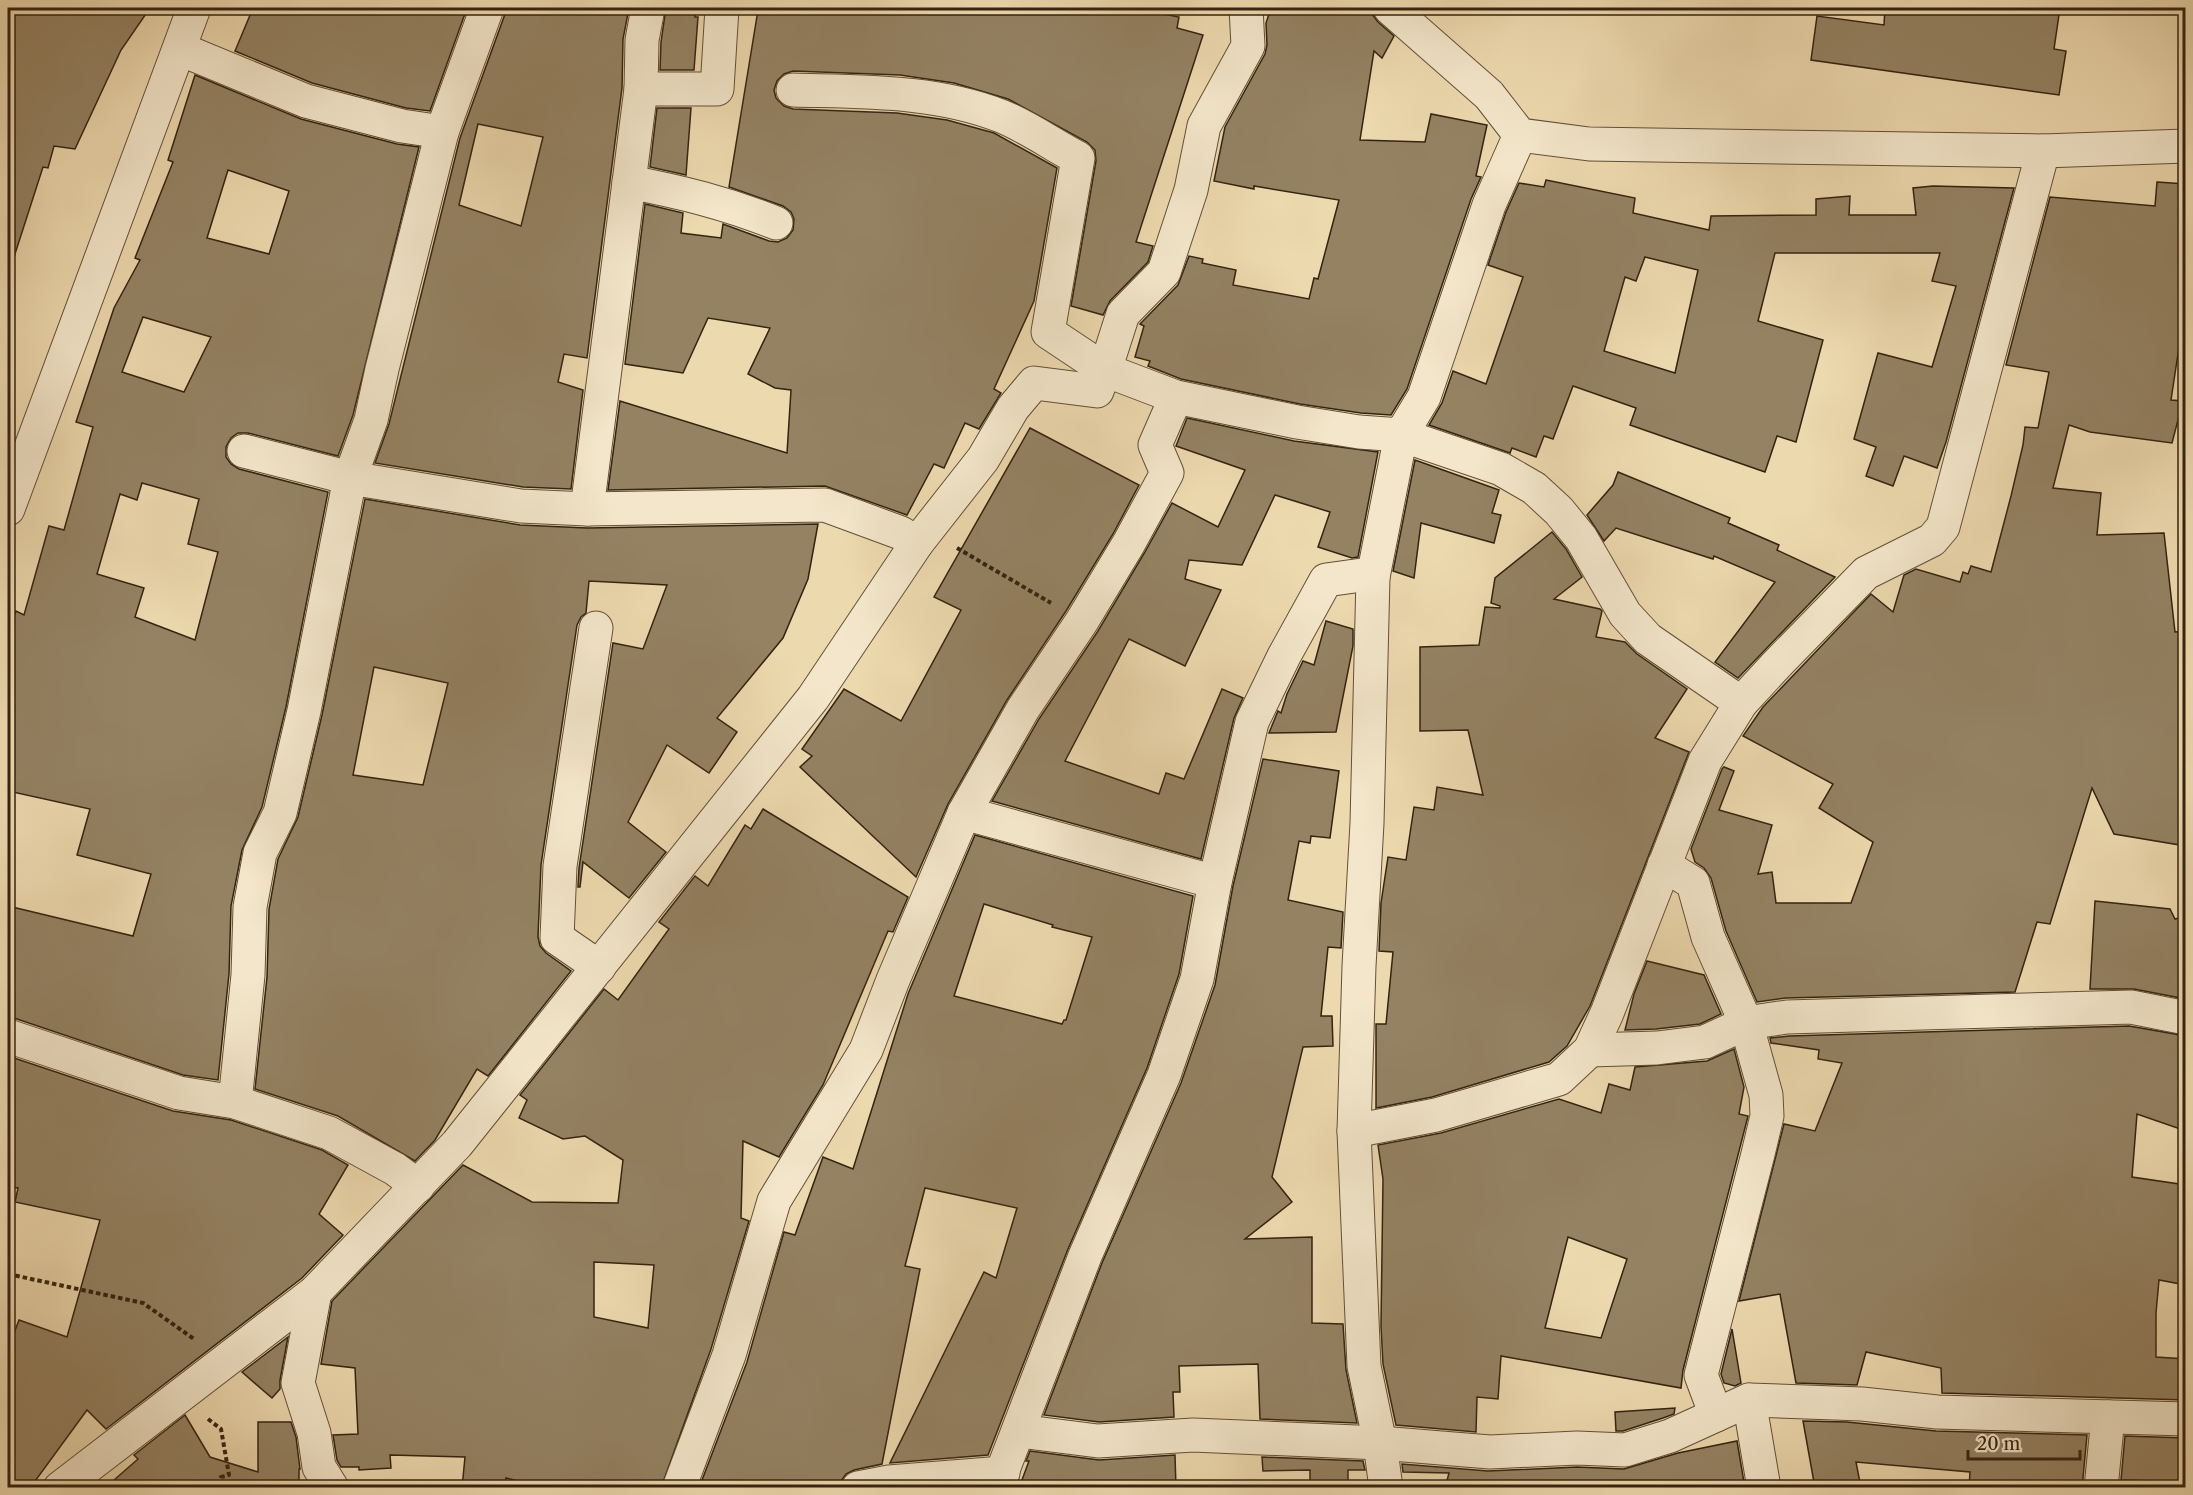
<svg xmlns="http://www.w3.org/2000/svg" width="2193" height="1495" viewBox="0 0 2193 1495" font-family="'Libre Caslon Text',serif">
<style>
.building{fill:#948263;stroke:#342311;stroke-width:1.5;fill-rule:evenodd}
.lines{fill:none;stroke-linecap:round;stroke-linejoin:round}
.minor-casing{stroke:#625038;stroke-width:35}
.path{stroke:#342311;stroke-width:4;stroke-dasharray:4.5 3;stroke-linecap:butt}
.minor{stroke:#f3e6ca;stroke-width:33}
</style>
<rect width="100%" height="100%" fill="#edd9ae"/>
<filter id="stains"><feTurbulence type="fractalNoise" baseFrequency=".00333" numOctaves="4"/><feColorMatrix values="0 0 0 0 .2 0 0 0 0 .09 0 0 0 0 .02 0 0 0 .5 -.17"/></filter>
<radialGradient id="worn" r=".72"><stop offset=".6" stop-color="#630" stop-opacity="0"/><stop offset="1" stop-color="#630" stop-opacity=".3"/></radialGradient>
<g class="building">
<path d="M 8,8 L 150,8 L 121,50 L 75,149 L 54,146 L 48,168 L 43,167 L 14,257 L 8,256 Z"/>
<path d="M 253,8 L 467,8 L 430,111 L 406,108 L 312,83 L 235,51 Z"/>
<path d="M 505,8 L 629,8 L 623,39 L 622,88 L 587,358 L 564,354 L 558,382 L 583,390 L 571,489 L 523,487 L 375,463 L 389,424 L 460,138 L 505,14 ZM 478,124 L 543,137 L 521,226 L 459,205 Z"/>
<path d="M 666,8 L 696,8 L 695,17 L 698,17 L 694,70 L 660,70 L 661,42 Z"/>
<path d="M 776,8 L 1132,8 L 1179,17 L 1177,28 L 1203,35 L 1136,242 L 1153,246 L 1148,262 L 1110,301 L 1103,315 L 1071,306 L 1096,161 L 1095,150 L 1087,142 L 1008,99 L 954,83 L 900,75 L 793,71 L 784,74 L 777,81 L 774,90 L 776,98 L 784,106 L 793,109 L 897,113 L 947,120 L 994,133 L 1057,168 L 1034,301 L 994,389 L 1001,393 L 979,429 L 965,423 L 944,468 L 934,464 L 907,515 L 825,486 L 608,490 L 620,401 L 787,453 L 791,390 L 775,388 L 748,374 L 770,328 L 708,318 L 683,373 L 625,364 L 645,204 L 683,213 L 681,233 L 721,238 L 723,224 L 769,241 L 778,242 L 787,238 L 793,230 L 794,219 L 791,212 L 783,206 L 729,187 L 758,10 L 776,12 Z"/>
<path d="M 1271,8 L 1360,8 L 1372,14 L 1378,22 L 1394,36 L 1382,58 L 1374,51 L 1360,140 L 1425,142 L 1431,114 L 1487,125 L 1476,176 L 1481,177 L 1471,199 L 1407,389 L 1391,415 L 1361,413 L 1300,404 L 1181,379 L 1148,366 L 1150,361 L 1135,357 L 1144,326 L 1140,324 L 1178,285 L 1189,256 L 1203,259 L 1202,263 L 1236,270 L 1233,285 L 1309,299 L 1314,278 L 1318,279 L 1339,200 L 1254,186 L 1254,189 L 1214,181 L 1225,127 L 1265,54 L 1267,45 L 1266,23 Z"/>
<path d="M 1885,8 L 2060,8 L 2054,49 L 2066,51 L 2059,95 L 1811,60 L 1817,16 L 1884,25 Z"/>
<path d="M 195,75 L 301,119 L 397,144 L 419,147 L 353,415 L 338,456 L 248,433 L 238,433 L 231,438 L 226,447 L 226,457 L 231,464 L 239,469 L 328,492 L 286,707 L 262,807 L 242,850 L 231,906 L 229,974 L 218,1080 L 183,1075 L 14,1018 L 8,1018 L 8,906 L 133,936 L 151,874 L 77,855 L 90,809 L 8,791 L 8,632 L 16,611 L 24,615 L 49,526 L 64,530 L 93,427 L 76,422 L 114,308 L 140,260 L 135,258 L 173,162 L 168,160 ZM 228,170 L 289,191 L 269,254 L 207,238 ZM 143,317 L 211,337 L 184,392 L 122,372 ZM 142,483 L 199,499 L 188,544 L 218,552 L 195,640 L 135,617 L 144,588 L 97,574 L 120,494 L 137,500 Z"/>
<path d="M 657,108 L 691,108 L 686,175 L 650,167 Z"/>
<path d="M 1546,180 L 1635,198 L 1633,213 L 1709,230 L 1711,216 L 1816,215 L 1816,199 L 1850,196 L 1849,215 L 1916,215 L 1913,188 L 1933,186 L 2014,188 L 1946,442 L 1937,468 L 1904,456 L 1893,486 L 1866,476 L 1876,447 L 1854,439 L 1878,353 L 1932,367 L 1956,286 L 1932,281 L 1940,253 L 1775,253 L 1758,321 L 1823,340 L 1796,442 L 1777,436 L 1765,472 L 1630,425 L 1636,408 L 1573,386 L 1553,439 L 1544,436 L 1536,457 L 1512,448 L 1510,453 L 1429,425 L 1442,403 L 1453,371 L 1486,384 L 1523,277 L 1488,265 L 1506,212 L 1519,183 L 1544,187 ZM 1645,257 L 1698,270 L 1675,373 L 1604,351 L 1625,277 L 1636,281 Z"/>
<path d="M 2157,182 L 2186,184 L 2186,334 L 2181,334 L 2171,400 L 2183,401 L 2172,443 L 2090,432 L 2069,425 L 2053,488 L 2101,493 L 2097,535 L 2164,533 L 2175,632 L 2186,631 L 2186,846 L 2114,834 L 2092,788 L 2050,924 L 2037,922 L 2015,992 L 1786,998 L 1757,1002 L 1726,931 L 1711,878 L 1704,868 L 1695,862 L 1691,849 L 1722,769 L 1724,767 L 1734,771 L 1719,810 L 1772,825 L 1758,874 L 1772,872 L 1776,903 L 1851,903 L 1873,842 L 1819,808 L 1833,784 L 1743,736 L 1763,707 L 1871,594 L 1893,612 L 1904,575 L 1916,569 L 1960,582 L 1963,572 L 1968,574 L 1971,566 L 1991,572 L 2011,496 L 2023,445 L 2025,427 L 2038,428 L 2049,372 L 2006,365 L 2050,197 L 2155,206 Z"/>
<path d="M 1187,418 L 1294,441 L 1378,452 L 1358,557 L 1352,558 L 1318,547 L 1330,512 L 1275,495 L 1242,565 L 1189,560 L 1185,579 L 1221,590 L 1185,666 L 1129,639 L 1065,761 L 1159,794 L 1166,773 L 1184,779 L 1222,689 L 1243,698 L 1234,718 L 1201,859 L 992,801 L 1039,719 L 1098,631 L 1145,552 L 1172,503 L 1218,527 L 1245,470 L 1176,446 Z"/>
<path d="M 1030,428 L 1139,485 L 1113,534 L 1066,611 L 1007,700 L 948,804 L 916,877 L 800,767 L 812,756 L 802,749 L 844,689 L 901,721 L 961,610 L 934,597 Z"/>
<path d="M 1415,460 L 1499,490 L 1492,513 L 1501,515 L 1494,543 L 1421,523 L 1414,578 L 1393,571 Z"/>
<path d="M 1618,472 L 1730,518 L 1728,523 L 1779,545 L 1777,550 L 1835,577 L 1738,678 L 1715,662 L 1775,582 L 1714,556 L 1713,559 L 1616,528 L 1604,541 L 1587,515 L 1613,485 Z"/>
<path d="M 365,499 L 520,525 L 587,528 L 818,524 L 808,579 L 783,638 L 717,718 L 737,732 L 709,773 L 667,745 L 628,822 L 666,852 L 629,898 L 583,862 L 580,887 L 578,887 L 579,868 L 613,643 L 643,649 L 667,585 L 589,581 L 586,613 L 581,617 L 577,625 L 541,865 L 538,937 L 540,946 L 546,953 L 571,971 L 488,1076 L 477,1069 L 435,1140 L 415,1161 L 338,1116 L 255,1089 L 267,977 L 269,909 L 278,859 L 298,817 L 322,715 ZM 374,667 L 448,683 L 423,785 L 353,775 Z"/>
<path d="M 1552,532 L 1566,549 L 1582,577 L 1554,599 L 1600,609 L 1602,611 L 1596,637 L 1625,642 L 1637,654 L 1687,689 L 1655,738 L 1689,752 L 1590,1006 L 1567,1046 L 1549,1062 L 1432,1097 L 1376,1108 L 1376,1024 L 1386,1024 L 1393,952 L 1379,951 L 1381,903 L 1388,857 L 1406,860 L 1414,807 L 1434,810 L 1437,787 L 1483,795 L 1468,730 L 1420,731 L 1420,647 L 1479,645 L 1485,607 L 1500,608 L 1500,606 L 1491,603 L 1495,578 Z"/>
<path d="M 1326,621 L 1353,629 L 1353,646 L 1336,732 L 1269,733 L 1278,711 L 1281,713 L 1287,694 L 1303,661 L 1314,665 Z"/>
<path d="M 1263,759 L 1339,771 L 1330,838 L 1311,836 L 1310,843 L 1299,841 L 1288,900 L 1343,912 L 1341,948 L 1328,947 L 1321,1016 L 1332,1016 L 1333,1046 L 1303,1047 L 1272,1177 L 1292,1202 L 1245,1239 L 1312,1237 L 1312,1323 L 1343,1324 L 1346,1370 L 1357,1423 L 1260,1419 L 1258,1364 L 1179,1366 L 1180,1392 L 1173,1392 L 1174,1417 L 1099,1422 L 1044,1415 L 1102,1263 L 1181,1083 L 1215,985 L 1233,886 Z"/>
<path d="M 763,809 L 908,897 L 893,932 L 888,931 L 823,1085 L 779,1157 L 743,1141 L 741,1218 L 749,1221 L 711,1349 L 661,1488 L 548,1488 L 506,1478 L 505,1488 L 462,1488 L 465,1457 L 390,1455 L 391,1468 L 359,1470 L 359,1467 L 341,1467 L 337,1460 L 333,1435 L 358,1434 L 355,1368 L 321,1364 L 332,1301 L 463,1165 L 532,1202 L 618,1203 L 623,1160 L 585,1136 L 563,1139 L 519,1118 L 527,1100 L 520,1095 L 604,989 L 618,1000 L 669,929 L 659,922 L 695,876 L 708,886 L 745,825 L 751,829 ZM 594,1262 L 654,1265 L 648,1328 L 594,1317 Z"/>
<path d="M 975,835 L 1193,896 L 1179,974 L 1147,1068 L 1068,1249 L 988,1455 L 890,1463 L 984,1272 L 996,1278 L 1017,1208 L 925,1188 L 905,1266 L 920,1269 L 882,1464 L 854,1470 L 846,1474 L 841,1481 L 840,1488 L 699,1488 L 747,1362 L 784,1232 L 795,1235 L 823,1157 L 853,1169 L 908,994 ZM 984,904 L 1053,925 L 1052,927 L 1092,937 L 1066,1020 L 1064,1020 L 1062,1024 L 954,996 Z"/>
<path d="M 2095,901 L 2170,909 L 2175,919 L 2186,916 L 2186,999 L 2134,989 L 2090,989 Z"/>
<path d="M 1647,961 L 1704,975 L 1721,1014 L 1700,1024 L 1656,1029 L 1625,1030 L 1634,994 Z"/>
<path d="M 2129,1026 L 2186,1036 L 2186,1131 L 2137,1114 L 2132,1177 L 2186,1185 L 2186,1285 L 2159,1280 L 2156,1313 L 2156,1357 L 2186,1359 L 2186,1400 L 1942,1393 L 1941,1368 L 1866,1352 L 1857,1385 L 1796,1383 L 1780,1294 L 1739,1301 L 1784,1124 L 1815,1131 L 1842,1063 L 1818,1059 L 1819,1050 L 1771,1043 L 1770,1038 L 1789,1036 Z"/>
<path d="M 1734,1049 L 1744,1087 L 1739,1114 L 1748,1116 L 1683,1370 L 1681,1388 L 1501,1356 L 1498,1399 L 1477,1397 L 1476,1432 L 1396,1425 L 1383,1364 L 1381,1326 L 1383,1179 L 1378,1145 L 1441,1133 L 1559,1099 L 1601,1113 L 1609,1084 L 1630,1090 L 1635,1067 L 1707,1061 ZM 1568,1237 L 1627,1259 L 1601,1338 L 1545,1328 Z"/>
<path d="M 8,1056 L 173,1111 L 231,1120 L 322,1150 L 348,1165 L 319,1214 L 343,1235 L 302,1278 L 106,1429 L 87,1410 L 30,1488 L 8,1488 L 8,1349 L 19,1320 L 67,1337 L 100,1220 L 15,1202 L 18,1188 L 8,1187 Z"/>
<path d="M 1732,1329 L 1741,1383 L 1735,1386 L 1724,1383 L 1721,1374 Z"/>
<path d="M 288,1337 L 280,1380 L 280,1389 L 272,1398 L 242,1372 Z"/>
<path d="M 1675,1408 L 1674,1414 L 1663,1418 L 1623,1431 L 1616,1431 L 1615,1412 Z"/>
<path d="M 185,1415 L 210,1457 L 258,1472 L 258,1422 L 291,1422 L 296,1437 L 300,1469 L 299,1469 L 299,1488 L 105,1488 L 138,1459 L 134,1455 Z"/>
<path d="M 1803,1421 L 1847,1422 L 1936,1431 L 2087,1435 L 2082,1488 L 1969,1488 L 1970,1472 L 1856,1462 L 1861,1488 L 1815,1488 Z"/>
<path d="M 2125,1436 L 2186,1438 L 2186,1482 L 2121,1480 Z"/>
<path d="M 1737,1441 L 1745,1488 L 1445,1488 L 1449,1473 L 1403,1472 L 1402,1464 L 1488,1471 L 1577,1467 L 1624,1469 L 1678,1453 Z"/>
<path d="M 1030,1451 L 1099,1460 L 1175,1455 L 1176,1488 L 1019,1488 L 1029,1461 L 1026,1461 Z"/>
<path d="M 1262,1457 L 1363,1461 L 1365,1470 L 1348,1470 L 1348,1488 L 1310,1488 L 1310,1470 L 1263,1471 Z"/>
</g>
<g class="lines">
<g class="minor-casing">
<g id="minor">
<path d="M 1390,8 L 1489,95 L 1520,135 L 1589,144 L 2043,151 L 2186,146"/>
<path d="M 180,49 L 306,101 L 402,126 L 442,132"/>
<path d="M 641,89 L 717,89 L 722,8"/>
<path d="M 793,90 C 863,92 935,90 1001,116 C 1028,127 1053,145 1078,158 L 1048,332 L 1105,370 L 1123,314 L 1164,272 L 1191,190 L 1204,126 L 1248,46 L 1246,8"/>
<path d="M 629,182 C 681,192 726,203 776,223"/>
<path d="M 244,451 L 350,478 L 521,506 L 587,509 L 825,505 L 901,533 L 917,543"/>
<path d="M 8,509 L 194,8"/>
<path d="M 587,509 L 641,89 L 642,40 L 648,8"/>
<path d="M 1373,577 L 1367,823 L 1359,966 L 1354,1131 L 1364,1366 L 1380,1443 L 1386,1488"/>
<path d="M 596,628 L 560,866 L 557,938 L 599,967"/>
<path d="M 964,813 L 1215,882"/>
<path d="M 1664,865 L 1693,883 L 1708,937 L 1746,1023 L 1766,1095 L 1767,1116 L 1758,1154 L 1701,1375 L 1716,1415"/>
<path d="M 8,1036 L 179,1093 L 235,1102 L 329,1133 L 395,1169 L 418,1186"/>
<path d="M 1590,1050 L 1657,1048 L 1705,1042 L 1746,1023 L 1787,1017 L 2131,1007 L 2186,1018"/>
<path d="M 235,1102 L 248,975 L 250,907 L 260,853 L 280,813 L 304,711 L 350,478 L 371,420 L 382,369 L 442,132 L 487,8"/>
<path d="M 1354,1131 L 1436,1115 L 1559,1079 L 1590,1050 L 1607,1013 L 1705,761 L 1741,703 L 1778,663 L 1866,573 L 1932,540 L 1943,527 L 2043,151"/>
<path d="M 315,1292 L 298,1383 L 314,1433 L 319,1467 L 332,1488"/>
<path d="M 1749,1400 L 1764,1488"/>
<path d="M 1019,1431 L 1098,1441 L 1193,1435 L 1380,1443 L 1490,1452 L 1577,1448 L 1625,1450 L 1670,1436 L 1749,1400 L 1862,1404 L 1937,1412 L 2186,1419"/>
<path d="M 60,1488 L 315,1292 L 457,1144 L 813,698 L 917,543 L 983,459 L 1013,408 L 1034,383 L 1097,391 L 1105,370 L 1176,397 L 1297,422 L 1359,432 L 1401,435 L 1424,397 L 1489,205 L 1520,135"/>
<path d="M 679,1488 L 729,1355 L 774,1201 L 866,1050 L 893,980 L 964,813 L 1023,709 L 1082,621 L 1129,543 L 1167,473 L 1155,445 L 1176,397"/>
<path d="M 858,1488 L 889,1482 L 1003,1473"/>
<path d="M 996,1488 L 1085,1256 L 1164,1075 L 1197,979 L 1215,882 L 1252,722 L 1284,656 L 1326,580 L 1362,575 L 1373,577 L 1401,435 L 1501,469 L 1534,488 L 1559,511 L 1581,538 L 1625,614 L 1648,639 L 1741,703"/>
<path d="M 2101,1488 L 2108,1417"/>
</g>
</g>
<g class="path">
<path d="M 957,548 L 1051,603"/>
<path d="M 8,1274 L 143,1303 L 194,1339"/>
<path d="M 208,1419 L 221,1429 L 229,1475 L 221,1477 L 224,1488"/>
</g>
<use href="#minor" class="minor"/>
</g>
<rect width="2193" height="1495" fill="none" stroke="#edd9ae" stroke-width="30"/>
<rect x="9" y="9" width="2175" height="1477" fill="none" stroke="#342311" stroke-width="3"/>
<rect x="15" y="15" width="2163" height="1465" fill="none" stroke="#342311" stroke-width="1.5"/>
<path d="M1968 1450v9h112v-9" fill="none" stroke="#342311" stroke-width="3"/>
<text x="1977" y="1450" font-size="18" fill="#342311" stroke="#f3e6ca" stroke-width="4.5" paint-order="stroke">20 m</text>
<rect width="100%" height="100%" filter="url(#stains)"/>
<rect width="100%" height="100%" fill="url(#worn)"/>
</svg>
